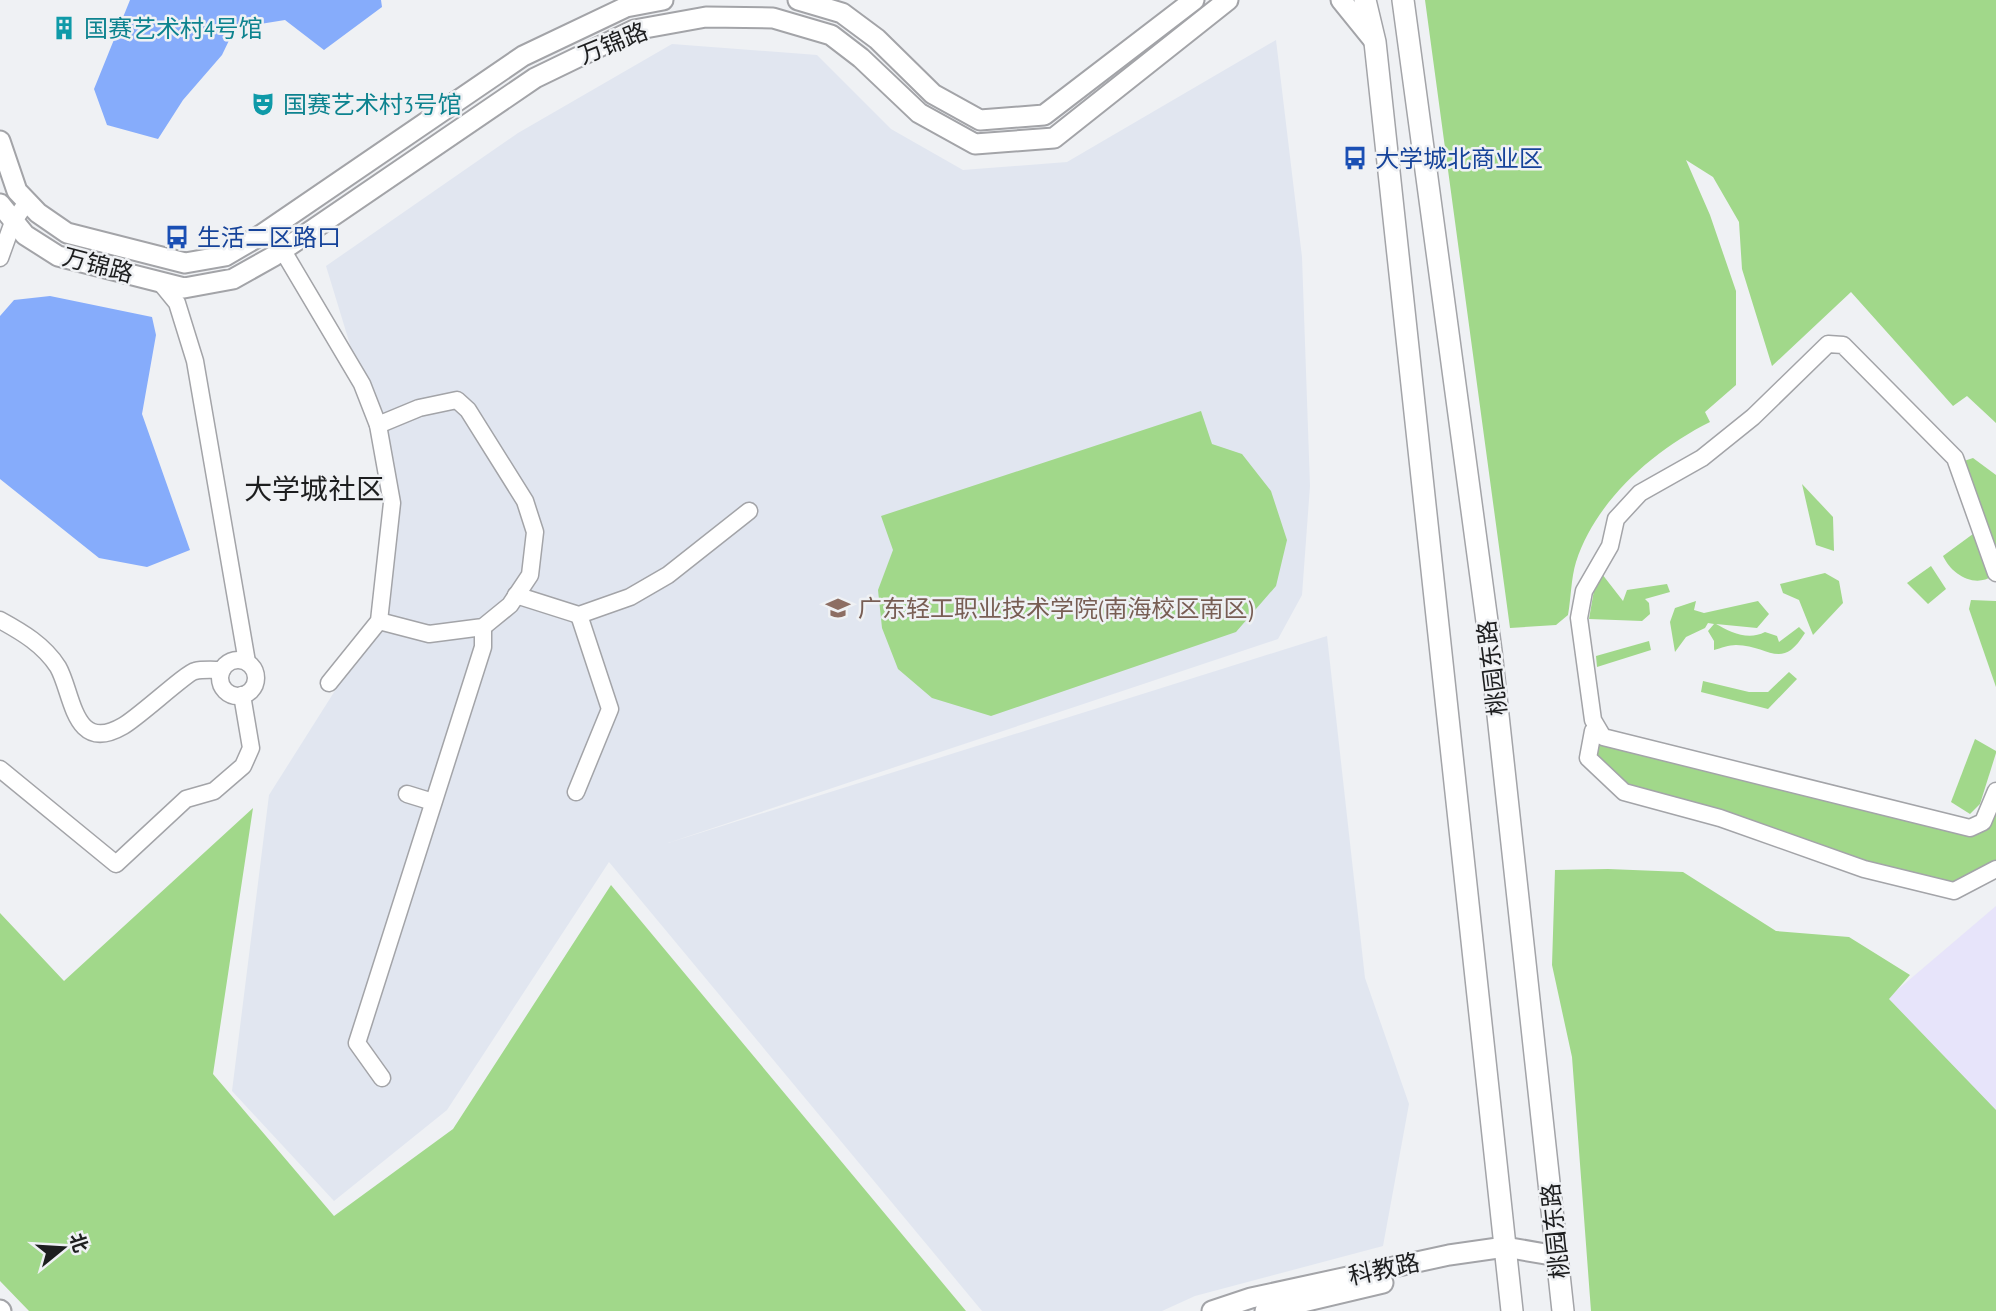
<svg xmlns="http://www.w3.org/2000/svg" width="1996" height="1311" viewBox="0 0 1996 1311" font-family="'PT Sans Narrow','Noto Sans SC',sans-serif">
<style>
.industrial{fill:#e7e4fa}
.built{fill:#e1e6f0}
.green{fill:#a1d88a}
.water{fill:#86acfb}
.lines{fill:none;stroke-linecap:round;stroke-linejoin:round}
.minor-casing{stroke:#a3a4a8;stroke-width:19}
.tertiary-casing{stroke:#a3a4a8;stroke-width:23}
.secondary-casing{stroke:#a3a4a8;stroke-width:24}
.minor{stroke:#fff;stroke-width:16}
.tertiary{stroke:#fff;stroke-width:19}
.secondary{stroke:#fff;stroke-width:21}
.labels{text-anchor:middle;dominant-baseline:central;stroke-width:5;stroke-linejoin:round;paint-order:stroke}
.culture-label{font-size:24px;fill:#0d838f;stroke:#eff1f4;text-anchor:start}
.street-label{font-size:24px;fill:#1d1e1f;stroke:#eff1f4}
.transit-label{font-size:24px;fill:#164399;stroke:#eff1f4;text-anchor:start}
.education-label{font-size:24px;fill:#785e54;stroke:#eff1f4;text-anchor:start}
.quarter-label{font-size:28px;fill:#1d1e1f;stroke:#eff1f4}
</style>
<rect width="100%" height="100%" fill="#eff1f4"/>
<path class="industrial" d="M 1996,906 L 1996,1115 L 1888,998 Z"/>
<path class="built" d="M 1276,40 L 1302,257 L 1310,486 L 1302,595 L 1278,639 L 668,843 L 1327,636 L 1365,978 L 1409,1104 L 1383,1246 L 1195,1296 L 1162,1311 L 982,1311 L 609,862 L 447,1110 L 334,1201 L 232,1091 L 269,795 L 379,621 L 392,503 L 362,384 L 326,266 L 518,133 L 672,44 L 817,55 L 891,129 L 963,170 L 1067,162 Z"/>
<g class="green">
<path d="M 1425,0 L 1996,0 L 1996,423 L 1967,396 L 1953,406 L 1851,292 L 1772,366 L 1742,269 L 1739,222 L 1713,177 L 1686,160 L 1710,215 L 1736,291 L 1736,385 L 1705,412 L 1710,422 C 1654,450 1596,500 1576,562 C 1571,578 1571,598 1568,615 L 1556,625 L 1510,628 Z"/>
<path d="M 1201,411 L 1212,444 L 1242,454 L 1271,491 L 1287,540 L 1276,586 L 1236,632 L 991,716 L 932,698 L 898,669 L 882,628 L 878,590 L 893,550 L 881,516 Z"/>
<path d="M 1973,458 L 1996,475 L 1996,555 L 1961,462 Z"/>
<path d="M 1802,484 L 1833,517 L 1834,551 L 1816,545 Z"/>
<path d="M 1977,531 L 1993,576 C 1974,588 1952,575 1943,556 Z"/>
<path d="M 1931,566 L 1946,589 L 1928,604 L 1907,583 Z"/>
<path d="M 1825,573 L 1839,581 L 1843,603 L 1813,635 L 1799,600 L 1783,593 L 1780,584 Z"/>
<path d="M 1602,574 L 1623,601 L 1627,590 L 1667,584 L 1670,592 L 1645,599 L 1649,603 L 1650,614 L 1642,621 L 1589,619 L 1594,590 Z"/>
<path d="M 1971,600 L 1996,601 L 1996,687 L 1969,609 Z"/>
<path d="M 1696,601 L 1694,610 L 1704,613 L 1758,601 L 1769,614 L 1757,628 L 1716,624 C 1730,632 1748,641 1765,632 L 1777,636 L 1779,642 L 1799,627 L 1805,633 C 1781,672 1769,645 1736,645 C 1729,645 1721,648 1714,650 L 1714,641 L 1708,631 L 1714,624 L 1708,623 L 1705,628 L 1686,637 L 1675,652 L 1670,622 L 1675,608 Z"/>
<path d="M 1649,641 L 1651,650 L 1597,667 L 1596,656 Z"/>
<path d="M 1789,672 L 1797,679 L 1768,709 L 1701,692 L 1703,681 L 1749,692 L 1768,692 Z"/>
<path d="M 1593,731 L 1970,828 L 1996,791 L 1996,867 L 1954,891 L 1624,792 L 1596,756 Z"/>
<path d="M 1975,739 L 1996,751 L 1996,753 L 1980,804 L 1970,814 L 1951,802 Z"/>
<path d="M 253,808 L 213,1074 L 334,1216 L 453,1129 L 611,885 L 966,1311 L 29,1311 L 0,1281 L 0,913 L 64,981 Z"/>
<path d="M 1608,869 L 1683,872 L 1776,931 L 1849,937 L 1910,975 L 1889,999 L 1996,1110 L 1996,1311 L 1591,1311 L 1572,1057 L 1552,965 L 1555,870 Z"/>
</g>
<g class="water">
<path d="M 130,0 L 381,0 L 382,7 L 324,50 L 285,20 L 235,28 L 222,55 L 183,100 L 158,139 L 107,125 L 94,89 Z"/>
<path d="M 50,296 L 152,317 L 156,335 L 142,414 L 190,550 L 147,567 L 99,558 L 0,479 L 0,316 L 14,300 Z"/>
</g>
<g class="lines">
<g class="minor-casing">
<g id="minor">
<path d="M 270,229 L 362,384 L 378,425 L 392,503 L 379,621 L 329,683"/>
<path d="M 0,258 L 13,222 L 27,202"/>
<path d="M 159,281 L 177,303 L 195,361 L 247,662"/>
<path d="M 378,425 L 419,408 L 457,400 L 468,410 L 525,501 L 535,532 L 530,575 L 510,605 L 483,627 L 429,634 L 379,621"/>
<path d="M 1996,573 L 1955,458 L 1843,345 L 1828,344 L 1753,417 L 1702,458 L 1640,493 L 1616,519 L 1610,546 L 1584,591 L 1579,618 L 1593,720 L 1603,737 L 1970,828 L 1983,822 L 1996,791"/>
<path d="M 516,595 L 579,615 L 630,597 L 668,575 L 749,511"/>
<path d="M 0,620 C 22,632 44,645 58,667 C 73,693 73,755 123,726 C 139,717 186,673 195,671 C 203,669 214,670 222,670"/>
<circle cx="238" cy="678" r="18"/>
<path d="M 1593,731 L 1588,758 L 1624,792 L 1720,818 L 1864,869 L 1954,891 L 1996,869"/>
<path d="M 0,769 L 116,864 L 186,799 L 214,791 L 243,766 L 251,748 L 242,695"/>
<path d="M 576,792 L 610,709 L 579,615"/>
<path d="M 407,794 L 433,802"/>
<path d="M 382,1078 L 357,1043 L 483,647 L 483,627"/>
</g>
</g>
<g class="tertiary-casing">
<g id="tertiary">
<path d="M 798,0 L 842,13 L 877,39 L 933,94 L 980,120 L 1044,115 L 1194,0"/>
<path d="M 1341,0 L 1375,42"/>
<path d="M 0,141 L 17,191 L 38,213 L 67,233 L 185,263 L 225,256 L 261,235 L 523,56 L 626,7 L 663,0"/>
<path d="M 0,204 L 25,235 L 58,256 L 184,288 L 233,279 L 274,256 L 535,78 L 634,30 L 706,17 L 773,18 L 831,35 L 861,58 L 919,113 L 975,144 L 1054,138 L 1228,0"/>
<path d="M 0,1310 L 1,1311"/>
<path d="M 1212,1311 L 1251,1298 L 1449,1255 L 1505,1247 L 1557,1256"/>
<path d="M 1265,1311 L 1383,1283"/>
</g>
</g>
<g class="secondary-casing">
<g id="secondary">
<path d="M 1365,0 L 1375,42 L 1512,1311"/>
<path d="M 1403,0 L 1491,651 L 1563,1311"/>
</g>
</g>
<use href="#minor" class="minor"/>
<use href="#tertiary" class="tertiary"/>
<use href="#secondary" class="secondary"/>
</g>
<defs>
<g id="building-bare" transform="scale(1.89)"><path d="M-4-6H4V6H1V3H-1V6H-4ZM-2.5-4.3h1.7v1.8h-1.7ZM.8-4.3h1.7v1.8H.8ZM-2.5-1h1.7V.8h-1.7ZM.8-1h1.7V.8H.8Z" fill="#0f9aa8" stroke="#eff1f4" stroke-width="2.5" paint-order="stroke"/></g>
<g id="theatre-bare" transform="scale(1.89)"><path d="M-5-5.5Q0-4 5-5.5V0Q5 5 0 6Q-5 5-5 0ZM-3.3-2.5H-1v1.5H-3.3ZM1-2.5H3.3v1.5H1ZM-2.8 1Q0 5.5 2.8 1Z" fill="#0f9aa8" stroke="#eff1f4" stroke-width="2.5" paint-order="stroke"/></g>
<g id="bus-bare" transform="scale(1.89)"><path d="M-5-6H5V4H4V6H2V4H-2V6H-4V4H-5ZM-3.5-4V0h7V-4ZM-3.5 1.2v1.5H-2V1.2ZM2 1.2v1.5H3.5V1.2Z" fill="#1a4fb4" stroke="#eff1f4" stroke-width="2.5" paint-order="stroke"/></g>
<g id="university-bare" transform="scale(1.89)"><path d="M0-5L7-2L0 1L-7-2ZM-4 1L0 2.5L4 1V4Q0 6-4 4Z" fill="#8d6e63" stroke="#eff1f4" stroke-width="2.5" paint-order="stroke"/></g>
</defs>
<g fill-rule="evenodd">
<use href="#building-bare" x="64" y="28"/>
<use href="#theatre-bare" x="263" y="104"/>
<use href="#bus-bare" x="1355" y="158"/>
<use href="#bus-bare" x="177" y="237"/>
<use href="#university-bare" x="838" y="608"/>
</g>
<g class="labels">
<g class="culture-label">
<text x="84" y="28">国赛艺术村4号馆</text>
<text x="283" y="104">国赛艺术村3号馆</text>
</g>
<g class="street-label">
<text transform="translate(613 43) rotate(-22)">万锦路</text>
<text transform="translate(98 265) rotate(15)">万锦路</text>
<text transform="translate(1492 668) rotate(-97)">桃园东路</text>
<text transform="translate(1555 1231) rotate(-96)">桃园东路</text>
<text transform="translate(1384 1269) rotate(-12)">科教路</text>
</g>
<g class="transit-label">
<text x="1375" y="158">大学城北商业区</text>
<text x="197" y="237">生活二区路口</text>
</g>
<g class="education-label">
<text x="858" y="608">广东轻工职业技术学院(南海校区南区)</text>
</g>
<g class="quarter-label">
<text x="314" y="488">大学城社区</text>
</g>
</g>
<g transform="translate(63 1248) rotate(72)" stroke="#eff1f4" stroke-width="5" paint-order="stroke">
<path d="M0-5L12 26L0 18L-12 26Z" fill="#1d1e1f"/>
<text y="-10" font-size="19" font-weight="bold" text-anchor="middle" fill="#1d1e1f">北</text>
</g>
</svg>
